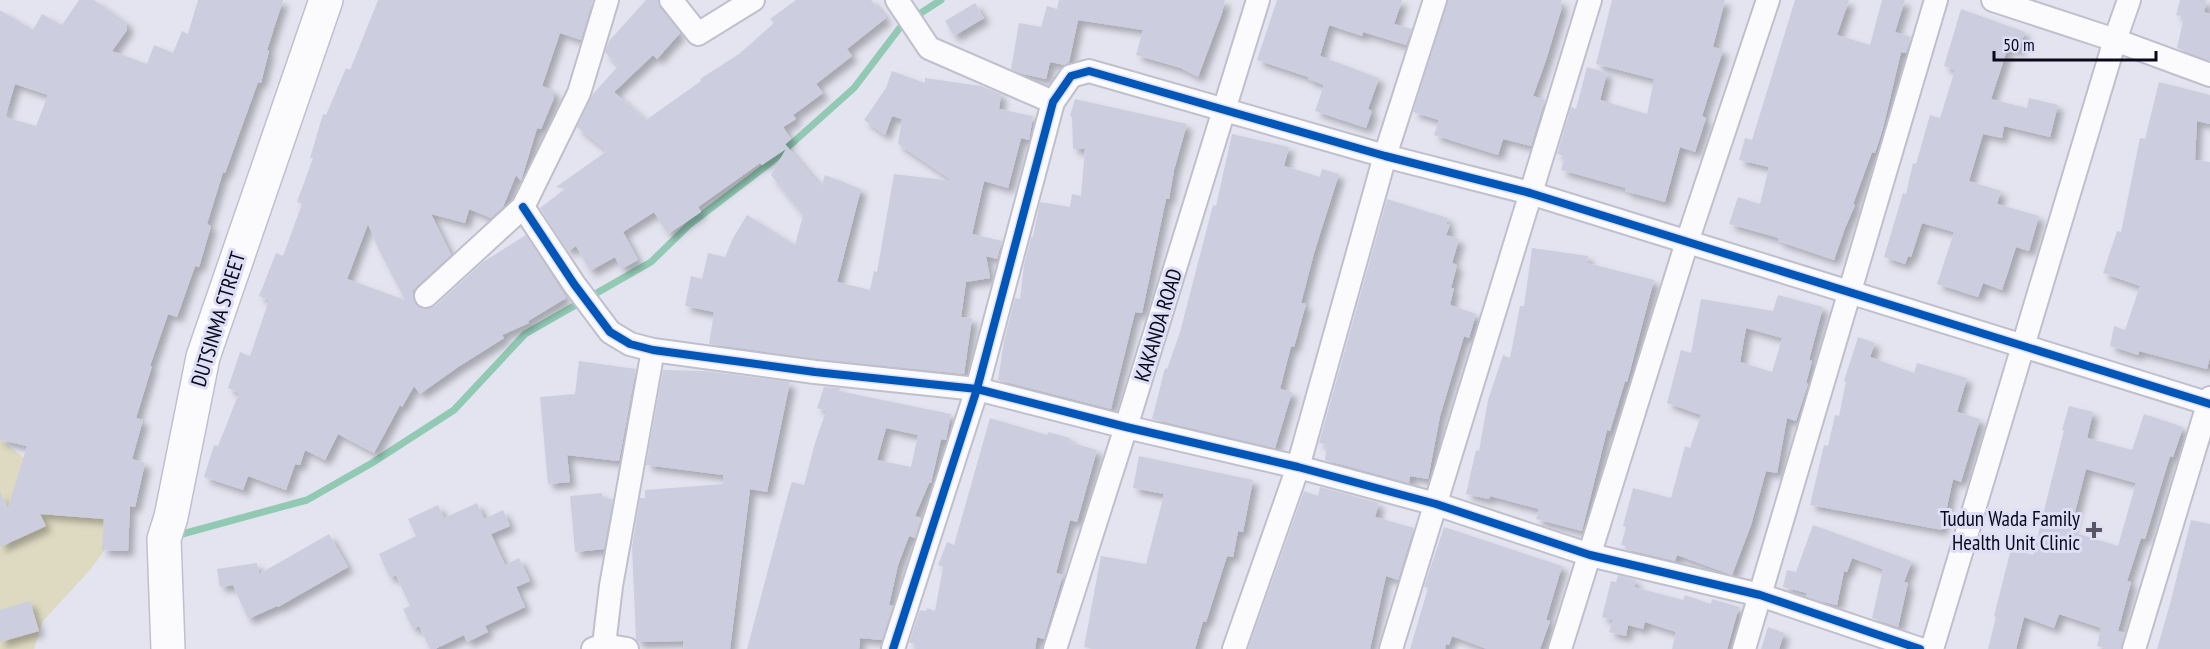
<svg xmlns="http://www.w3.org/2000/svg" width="2210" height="649" viewBox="0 0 2210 649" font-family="'PT Sans Narrow',sans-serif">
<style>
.green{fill:#dddac1}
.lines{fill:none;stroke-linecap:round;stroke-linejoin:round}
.stream{stroke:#91c9b3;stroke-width:7}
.building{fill:#cdcde0;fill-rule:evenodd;filter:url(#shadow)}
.street-casing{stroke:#bfbfce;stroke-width:26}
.secondary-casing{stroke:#bfbfce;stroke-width:36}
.street{stroke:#fbfbfd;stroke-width:22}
.secondary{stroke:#fbfbfd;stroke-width:33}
.cycleway-casing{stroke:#dedff6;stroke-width:11}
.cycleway{stroke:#0057b8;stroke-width:8}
.poi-dot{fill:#565666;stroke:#dedff6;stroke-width:2}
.labels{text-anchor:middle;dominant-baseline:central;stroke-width:6;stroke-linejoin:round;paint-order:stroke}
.street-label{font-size:21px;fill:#0a091b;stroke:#dedff6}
.poi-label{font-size:21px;fill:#0a091b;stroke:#dedff6;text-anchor:end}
</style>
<defs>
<filter id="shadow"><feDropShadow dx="5.5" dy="5.5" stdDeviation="3" flood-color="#0004"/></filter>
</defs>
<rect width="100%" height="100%" fill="#e4e4f0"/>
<path class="green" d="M 0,439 L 118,532 L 90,570 L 42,622 L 34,649 L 0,649 Z"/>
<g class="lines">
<path class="stream" d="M 175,536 L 307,500 L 372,463 L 454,410 L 525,334 L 651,262 L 689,225 L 770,163 L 854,88 L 902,25 L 941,0"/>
</g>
<g class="building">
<path d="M 79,0 L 94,0 L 127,23 L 127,30 L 112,51 L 147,64 L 154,45 L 173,53 L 182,31 L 188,34 L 198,0 L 283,0 L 267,50 L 269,51 L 261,83 L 258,82 L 225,173 L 223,172 L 207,224 L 211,226 L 199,267 L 195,266 L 177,317 L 168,314 L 150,366 L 152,366 L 136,418 L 143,420 L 132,459 L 145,463 L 135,507 L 130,506 L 128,551 L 102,550 L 104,519 L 40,514 L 46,526 L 0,547 L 0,492 L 8,508 L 27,446 L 0,440 L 0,10 L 33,30 L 42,14 L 62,25 ZM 15,84 L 48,95 L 36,126 L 5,117 Z"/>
<path d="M 378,0 L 593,0 L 581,40 L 560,33 L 542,86 L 554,91 L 554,98 L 541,129 L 537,128 L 521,181 L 516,175 L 503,207 L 491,218 L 469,209 L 465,223 L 431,214 L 451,255 L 417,286 L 413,291 L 413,298 L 416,305 L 421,309 L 428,309 L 435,306 L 483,262 L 526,235 L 566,298 L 528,321 L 529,323 L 502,335 L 504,338 L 458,367 L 420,394 L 414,386 L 402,407 L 400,405 L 374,453 L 338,434 L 325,460 L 305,450 L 300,465 L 295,464 L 286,490 L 248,476 L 243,490 L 204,477 L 214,445 L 218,446 L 239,393 L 228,388 L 240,352 L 250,356 L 269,300 L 259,296 L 276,253 L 283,256 L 302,204 L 297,202 L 313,158 L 310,158 L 323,114 L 326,115 L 346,68 L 350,70 ZM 368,224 L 378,248 L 405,300 L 347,279 Z"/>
<path d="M 646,0 L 658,0 L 660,8 L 680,33 L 657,59 L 653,55 L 614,92 L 646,120 L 701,81 L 700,79 L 739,54 L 774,23 L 770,19 L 796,0 L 871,0 L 886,18 L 847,49 L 852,56 L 816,84 L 823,93 L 793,115 L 796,119 L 783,127 L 791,139 L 785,144 L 821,187 L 825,175 L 861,189 L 837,282 L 870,290 L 874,271 L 877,272 L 894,174 L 953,181 L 898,144 L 902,119 L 892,116 L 885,135 L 864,120 L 886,88 L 892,71 L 925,83 L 925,78 L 981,86 L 1001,94 L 999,109 L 1033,116 L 1029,140 L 1021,138 L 1008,188 L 984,181 L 972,234 L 1002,241 L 997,259 L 986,256 L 990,278 L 966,282 L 961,317 L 972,318 L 964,374 L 817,359 L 709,344 L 714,312 L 685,306 L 691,276 L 702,279 L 708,253 L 725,257 L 733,238 L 747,215 L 795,245 L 803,215 L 771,175 L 786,149 L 762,165 L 760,163 L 698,207 L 701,212 L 668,234 L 654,212 L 623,232 L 638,260 L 621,269 L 615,257 L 590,271 L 576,246 L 568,251 L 540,208 L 565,189 L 556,187 L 607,151 L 577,127 L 593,94 L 618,66 L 605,52 L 609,41 Z"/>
<path d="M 1059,0 L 1225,0 L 1222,13 L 1198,77 L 1181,68 L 1136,55 L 1143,30 L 1078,20 L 1069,62 L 1065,65 L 1050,62 L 1046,79 L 1023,74 L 1011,69 L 1019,23 L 1041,27 L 1047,6 L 1057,9 Z"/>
<path d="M 1277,0 L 1402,0 L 1394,24 L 1412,29 L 1406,45 L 1363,32 L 1362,36 L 1329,25 L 1320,56 L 1379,78 L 1368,109 L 1372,111 L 1366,128 L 1315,111 L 1324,85 L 1308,79 L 1308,77 L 1257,60 Z"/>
<path d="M 1448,0 L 1562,0 L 1560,7 L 1562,7 L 1546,60 L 1533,96 L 1545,100 L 1531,146 L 1503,139 L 1498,155 L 1434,135 L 1439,120 L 1413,112 Z"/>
<path d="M 1612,0 L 1725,0 L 1713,47 L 1723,50 L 1702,116 L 1706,118 L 1695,152 L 1680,147 L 1665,202 L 1625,191 L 1626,188 L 1561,170 L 1565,156 L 1557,154 L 1571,107 L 1576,109 L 1587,67 L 1607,73 L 1600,100 L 1647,114 L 1654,79 L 1596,64 Z"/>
<path d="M 1795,0 L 1849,0 L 1837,35 L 1870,45 L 1882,0 L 1905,0 L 1895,32 L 1911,37 L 1906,53 L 1901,52 L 1883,128 L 1875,153 L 1872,152 L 1853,204 L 1855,205 L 1845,228 L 1834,260 L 1778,241 L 1779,238 L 1729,224 L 1738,197 L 1760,204 L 1769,167 L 1739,160 L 1745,138 L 1752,140 Z"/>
<path d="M 2180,0 L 2207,0 L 2204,12 L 2210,14 L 2210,61 L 2177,48 L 2184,17 L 2176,15 Z"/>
<path d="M 975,3 L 984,18 L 954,36 L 945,21 Z"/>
<path d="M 1961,9 L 2025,32 L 2018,51 L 2008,47 L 1991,99 L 2027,108 L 2029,98 L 2058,105 L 2050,137 L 2004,126 L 2002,138 L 1983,134 L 1969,181 L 2001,191 L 1997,204 L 2039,216 L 2029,251 L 2016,247 L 2002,290 L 1983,283 L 1978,297 L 1937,284 L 1954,232 L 1922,223 L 1911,257 L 1908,256 L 1905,264 L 1884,257 L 1903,193 L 1906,194 L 1913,163 L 1916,164 L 1930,115 L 1940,118 L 1955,70 L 1944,66 Z"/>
<path d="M 2159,82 L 2210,95 L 2210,124 L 2197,121 L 2195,160 L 2210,162 L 2210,357 L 2207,369 L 2139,351 L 2138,355 L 2110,346 L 2114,326 L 2125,330 L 2140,286 L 2103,273 L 2117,231 L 2121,232 L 2140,138 L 2145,139 Z"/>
<path d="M 1075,99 L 1187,124 L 1174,170 L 1169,199 L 1166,199 L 1142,313 L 1135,312 L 1111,409 L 998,380 L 1004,341 L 1015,298 L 1020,299 L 1024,265 L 1031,237 L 1033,237 L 1040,202 L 1070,207 L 1072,194 L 1081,196 L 1085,149 L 1073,149 L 1072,117 L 1070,116 Z"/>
<path d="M 1232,134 L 1289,147 L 1284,166 L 1320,177 L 1322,169 L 1339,174 L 1314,253 L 1301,303 L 1306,304 L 1294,347 L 1291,346 L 1280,389 L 1292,392 L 1275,448 L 1152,419 L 1165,368 L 1167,369 L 1180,332 L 1213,205 L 1216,206 Z"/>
<path d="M 1387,199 L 1448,218 L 1446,224 L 1450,225 L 1446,235 L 1459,239 L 1452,263 L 1457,265 L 1451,288 L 1454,288 L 1450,305 L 1476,314 L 1469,338 L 1464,336 L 1440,416 L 1428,479 L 1410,476 L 1409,483 L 1325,460 L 1327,445 L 1319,443 Z"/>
<path d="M 1532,248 L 1588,256 L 1587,263 L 1654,280 L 1627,382 L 1625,381 L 1610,431 L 1607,430 L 1582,531 L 1536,519 L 1539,509 L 1490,496 L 1489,499 L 1466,494 L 1476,450 L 1479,451 L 1488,400 L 1503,355 L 1510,358 L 1520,306 L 1524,306 Z"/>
<path d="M 1778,295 L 1823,307 L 1809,360 L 1812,361 L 1806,383 L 1808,384 L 1796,421 L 1787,418 L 1777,473 L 1766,471 L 1751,525 L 1732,575 L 1677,555 L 1675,561 L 1625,549 L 1626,546 L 1621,545 L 1626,527 L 1623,526 L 1633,488 L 1671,498 L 1685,446 L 1690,448 L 1701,415 L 1667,403 L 1681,350 L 1691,353 L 1701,299 L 1773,311 ZM 1746,328 L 1782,338 L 1772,372 L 1740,362 Z"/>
<path d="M 1858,337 L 1875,343 L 1870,357 L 1914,373 L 1917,363 L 1967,378 L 1957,412 L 1980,419 L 1961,482 L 1953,479 L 1942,530 L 1810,505 L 1824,445 L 1828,446 L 1835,415 L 1839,416 L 1846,382 L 1844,381 Z"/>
<path d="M 579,361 L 636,369 L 619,461 L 567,455 L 570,482 L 548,484 L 540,397 L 575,394 Z"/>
<path d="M 663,370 L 705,371 L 790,382 L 767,492 L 750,489 L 730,649 L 683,649 L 683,641 L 638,642 L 636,639 L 632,547 L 640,498 L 645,498 L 645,490 L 723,484 L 723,475 L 646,465 Z"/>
<path d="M 824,387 L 840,388 L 839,391 L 951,414 L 946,440 L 941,439 L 931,483 L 929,483 L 915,516 L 921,518 L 915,538 L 909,536 L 898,565 L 889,605 L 893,606 L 882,640 L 860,638 L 859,649 L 747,649 L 789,491 L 792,482 L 804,485 L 815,443 L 826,411 L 817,408 ZM 886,428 L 918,435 L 911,467 L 877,460 Z"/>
<path d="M 2069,406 L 2093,412 L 2087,438 L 2132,450 L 2144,414 L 2183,427 L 2173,457 L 2170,456 L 2145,539 L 2141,538 L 2127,581 L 2131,582 L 2118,631 L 2125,633 L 2121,649 L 2108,649 L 2097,646 L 2101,628 L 2059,614 L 2054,628 L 2024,617 L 2016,649 L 1988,649 L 1996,617 L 1994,616 L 2011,549 L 2033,555 L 2064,430 L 2062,430 ZM 2086,469 L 2136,483 L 2118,546 L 2070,531 Z"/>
<path d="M 990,418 L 1047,435 L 1048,432 L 1070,438 L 1069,442 L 1097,450 L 1077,522 L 1070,520 L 1056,573 L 1063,575 L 1044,639 L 1037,637 L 1035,649 L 916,649 L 917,644 L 909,643 L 920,610 L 926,611 L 927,608 L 935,611 L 943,567 L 938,565 L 947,542 L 954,545 Z"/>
<path d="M 1139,456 L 1253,480 L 1243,532 L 1238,531 L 1233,557 L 1227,556 L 1206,622 L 1203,621 L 1195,649 L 1093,649 L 1084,647 L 1101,556 L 1146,564 L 1164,494 L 1133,488 Z"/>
<path d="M 1320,487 L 1379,503 L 1375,517 L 1414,528 L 1398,580 L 1386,576 L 1370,649 L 1248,649 L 1304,491 L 1318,496 Z"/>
<path d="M 602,493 L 603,499 L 613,499 L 604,549 L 575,552 L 570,496 Z"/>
<path d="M 477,503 L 484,519 L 503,510 L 510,526 L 491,534 L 505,565 L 519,558 L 530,581 L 516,587 L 525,607 L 485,626 L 488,632 L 467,642 L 464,635 L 435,649 L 430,649 L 419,626 L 413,629 L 403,609 L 410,606 L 396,575 L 390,578 L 379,554 L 416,536 L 408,519 L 438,505 L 444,518 Z"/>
<path d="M 2191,520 L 2210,524 L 2210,649 L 2157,649 L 2170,604 Z"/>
<path d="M 1813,525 L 1912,561 L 1904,582 L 1908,583 L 1898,627 L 1872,618 L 1883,569 L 1852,558 L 1847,572 L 1844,571 L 1837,605 L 1819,601 L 1806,596 L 1807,593 L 1783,587 L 1787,570 L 1796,572 Z"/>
<path d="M 1444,527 L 1562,566 L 1546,620 L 1550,621 L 1540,649 L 1487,649 L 1452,636 L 1449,645 L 1446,644 L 1445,649 L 1410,649 L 1428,588 L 1424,587 Z"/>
<path d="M 329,534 L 348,567 L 278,607 L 277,606 L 248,619 L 233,585 L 220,587 L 217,569 L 257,563 L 259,574 Z"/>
<path d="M 1618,575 L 1636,580 L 1634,587 L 1683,600 L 1685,595 L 1711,604 L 1712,599 L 1739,607 L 1727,649 L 1672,649 L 1676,632 L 1645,622 L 1643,629 L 1628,625 L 1626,636 L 1609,632 L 1613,620 L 1602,617 L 1611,581 L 1616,582 Z"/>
<path d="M 30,601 L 39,631 L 0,642 L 0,610 Z"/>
<path d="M 1768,627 L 1784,633 L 1779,649 L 1761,649 Z"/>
</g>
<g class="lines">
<g class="street-casing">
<g id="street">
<path d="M 671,0 L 698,34 L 753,0"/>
<path d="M 897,0 L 929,48 L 1053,102"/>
<path d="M 1993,0 L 2115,40 L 2210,75"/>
<path d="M 523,207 L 574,284 L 610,332 L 630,344 L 653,350 L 815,372 L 977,389 L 1126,427 L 1298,467 L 1436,504 L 1590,555 L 1760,595 L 1920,649"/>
<path d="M 426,296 L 523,207 L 579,93 L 607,0"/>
<path d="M 604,645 L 611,586 L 653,350"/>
<path d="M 593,649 L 604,645 L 627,649"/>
<path d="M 893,649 L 977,389 L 1053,102 L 1071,76 L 1089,71 L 1385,156 L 1530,193 L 2210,404"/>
<path d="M 1055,649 L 1126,427 L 1258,0"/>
<path d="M 1234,649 L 1298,467 L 1385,156 L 1435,0"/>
<path d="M 1391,649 L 1590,0"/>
<path d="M 1560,649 L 1687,242 L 1768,0"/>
<path d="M 1744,649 L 1936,0"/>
<path d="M 1932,649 L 2115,40 L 2129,0"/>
<path d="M 2134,649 L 2210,398"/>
</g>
</g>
<g class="secondary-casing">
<path id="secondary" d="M 168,649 L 164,539 L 171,517 L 203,357 L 326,0"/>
</g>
<use href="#street" class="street"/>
<use href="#secondary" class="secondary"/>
<g class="cycleway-casing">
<g id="cycleway">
<path d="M 523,207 L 574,284 L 610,332 L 630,344 L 653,350 L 815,372 L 977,389 L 1126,427 L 1298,467 L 1436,504 L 1590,555 L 1760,595 L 1920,649"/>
<path d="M 893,649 L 977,389 L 1053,102 L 1071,76 L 1089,71 L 1385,156 L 1530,193 L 2210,404"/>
</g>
</g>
<use href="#cycleway" class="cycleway"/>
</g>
<path class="poi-dot" d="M2091 521h6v6h6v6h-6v6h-6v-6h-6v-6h6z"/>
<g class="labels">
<g class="street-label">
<text transform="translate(218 319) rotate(-73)">DUTSINMA STREET</text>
<text transform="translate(1158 325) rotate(-73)">KAKANDA ROAD</text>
</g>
<g class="poi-label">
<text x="2080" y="518">Tudun Wada Family<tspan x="2080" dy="24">Health Unit Clinic</tspan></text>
</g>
</g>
<path d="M1994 51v9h162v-9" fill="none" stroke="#0a091b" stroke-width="3"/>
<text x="2003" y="51" font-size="18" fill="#0a091b" stroke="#dedff6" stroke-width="4.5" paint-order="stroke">50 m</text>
</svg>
